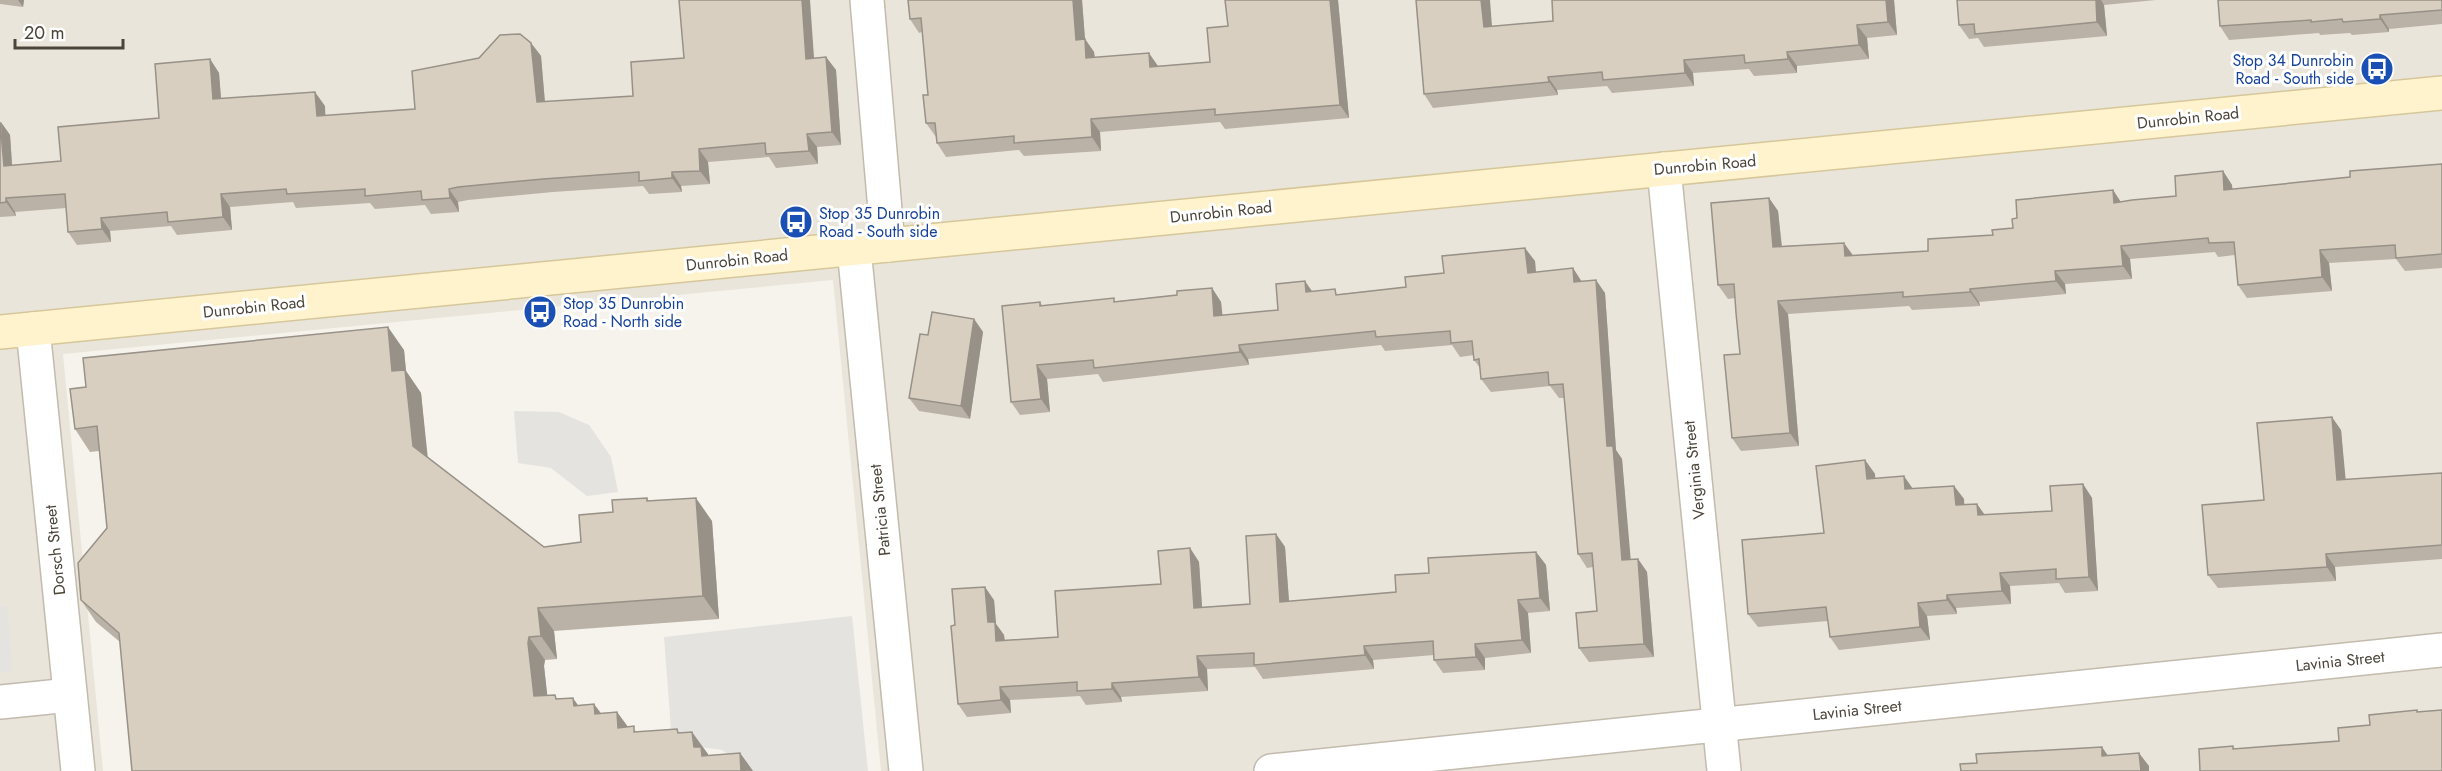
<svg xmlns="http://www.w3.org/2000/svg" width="2442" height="771" viewBox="0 0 2442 771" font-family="Jost,sans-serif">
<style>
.residential{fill:#eae5da}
.parking{fill:#e5e3e0}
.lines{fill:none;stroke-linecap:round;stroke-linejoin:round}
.street-casing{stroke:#c2bbae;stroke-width:36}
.secondary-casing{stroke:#d6c79b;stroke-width:36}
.street{stroke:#fff;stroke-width:33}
.secondary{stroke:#fff3cd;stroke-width:33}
.wall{fill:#bab2a6}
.shaded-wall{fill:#979187}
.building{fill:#d8cfc1;stroke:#979187;stroke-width:1.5}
.labels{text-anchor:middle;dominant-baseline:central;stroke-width:6;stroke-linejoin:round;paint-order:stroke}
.transit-label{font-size:16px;fill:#164399;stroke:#fff;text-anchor:start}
.street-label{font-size:16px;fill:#4b4439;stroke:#fff}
</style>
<rect width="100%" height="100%" fill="#f6f3ec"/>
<path class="residential" d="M 0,0 L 2442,0 L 2442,771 L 881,771 L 833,280 L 63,354 L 103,771 L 0,771 Z"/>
<g class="parking">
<path d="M 514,411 L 559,412 L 589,425 L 611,457 L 618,492 L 587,496 L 551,468 L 518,463 Z"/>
<path d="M 0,606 L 7,606 L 13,671 L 0,672 Z"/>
<path d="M 852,616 L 868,771 L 754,771 L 722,750 L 672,743 L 664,637 Z"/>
</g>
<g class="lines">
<g class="street-casing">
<g id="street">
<path d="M 867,0 L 888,245"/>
<path d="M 1664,169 L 1724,771"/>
<path d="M 854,249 L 906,771"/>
<path d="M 33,329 L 78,771"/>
<path d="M 0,702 L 70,695"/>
<path d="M 1271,771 L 2442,650"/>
</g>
</g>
<g class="secondary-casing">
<path id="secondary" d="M 0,332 L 2442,93"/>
</g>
<use href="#street" class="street"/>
<use href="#secondary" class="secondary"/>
</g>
<g class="wall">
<path d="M 0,0 L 24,0 L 23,7 L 0,4 Z"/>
<path d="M 908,0 L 1082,0 L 1085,39 L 1094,52 L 1095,57 L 1158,66 L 1210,62 L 1228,26 L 1225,0 L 1338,0 L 1349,118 L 1225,129 L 1220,122 L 1100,132 L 1101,151 L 1024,156 L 1019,150 L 946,157 L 937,143 L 936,137 L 926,123 L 928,95 L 922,32 L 919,33 L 910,19 Z"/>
<path d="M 1894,0 L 1897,35 L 1867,38 L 1869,59 L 1797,66 L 1797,73 L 1754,76 L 1749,69 L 1693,73 L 1694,86 L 1612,93 L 1607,86 L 1557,90 L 1558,95 L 1433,108 L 1424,94 L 1492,26 Z"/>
<path d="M 1957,0 L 2156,0 L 2104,5 L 2107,36 L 1984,47 L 1978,38 L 1969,39 L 1959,25 Z"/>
<path d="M 2442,0 L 2442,24 L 2389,29 L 2389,32 L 2352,35 L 2350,33 L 2320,35 L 2319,33 L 2229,40 L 2220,26 Z"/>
<path d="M 531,43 L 541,56 L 545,102 L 633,96 L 684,58 L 814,58 L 826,57 L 836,70 L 841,145 L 817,147 L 818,164 L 776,168 L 769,157 L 708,162 L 710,184 L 681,186 L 682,192 L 649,194 L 643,186 L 553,192 L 468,200 L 458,202 L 459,212 L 431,214 L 425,205 L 375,209 L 370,203 L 296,208 L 293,202 L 230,207 L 232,230 L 177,235 L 171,226 L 110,231 L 111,242 L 77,245 L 68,232 L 66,208 L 15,212 L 16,216 L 0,217 L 0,122 L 10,135 L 12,165 L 61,161 L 159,118 L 210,59 L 219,73 L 221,98 L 325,106 L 325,116 L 415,109 L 479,58 Z"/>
<path d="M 2442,164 L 2442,268 L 2405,271 L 2396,259 L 2329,263 L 2332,291 L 2247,298 L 2238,285 L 2235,255 L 2218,257 L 2215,252 L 2130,259 L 2132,279 L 2065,284 L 2066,294 L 1979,302 L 1980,306 L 1912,310 L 1909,306 L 1788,314 L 1799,446 L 1741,451 L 1732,438 L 1740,354 L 1735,298 L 1728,299 L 1718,285 L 1769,198 L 1778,211 L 1782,246 L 1844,243 L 1853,255 L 1928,251 L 1993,235 L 2013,228 L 2017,218 L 2113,190 L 2121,202 L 2176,196 L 2223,171 L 2232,185 L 2232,189 L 2350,177 Z"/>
<path d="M 1535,261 L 1536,273 L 1582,281 L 1605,293 L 1616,450 L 1622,459 L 1630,560 L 1638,559 L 1647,572 L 1654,657 L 1589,662 L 1579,648 L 1597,611 L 1593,567 L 1587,568 L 1578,554 L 1564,398 L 1559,398 L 1550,386 L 1491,392 L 1481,379 L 1480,368 L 1474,360 L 1474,355 L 1460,357 L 1452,345 L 1385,351 L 1381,345 L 1248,359 L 1249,365 L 1103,382 L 1098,374 L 1047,379 L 1050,412 L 1020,415 L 1011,402 L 1040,302 L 1042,305 L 1117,301 L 1177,295 L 1212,288 L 1221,302 L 1222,315 L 1278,310 L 1312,291 L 1339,294 L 1406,287 L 1444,273 Z"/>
<path d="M 974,319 L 983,332 L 970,419 L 919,411 L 909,398 L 928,335 Z"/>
<path d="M 404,350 L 406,371 L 421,393 L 427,457 L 544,547 L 581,542 L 613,512 L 647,498 L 649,501 L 712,521 L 719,619 L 554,631 L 557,659 L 545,660 L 544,666 L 547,695 L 578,705 L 594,704 L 601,713 L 617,712 L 628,727 L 638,732 L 681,733 L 692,732 L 708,756 L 740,753 L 753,771 L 132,771 L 120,642 L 96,622 L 81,600 L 107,528 L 99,451 L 90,452 L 75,429 Z"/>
<path d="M 2341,430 L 2345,480 L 2442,473 L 2442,559 L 2335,567 L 2336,581 L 2218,588 L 2208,575 L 2264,500 Z"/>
<path d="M 1865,460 L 1875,474 L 1875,479 L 1913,489 L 1954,486 L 1964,499 L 1964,504 L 1977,504 L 1985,515 L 2052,511 L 2083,484 L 2092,498 L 2098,591 L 2065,593 L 2059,583 L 2010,586 L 2011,604 L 1956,608 L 1957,614 L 1927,616 L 1930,640 L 1839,650 L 1830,637 L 1828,621 L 1758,627 L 1748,614 L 1824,533 Z"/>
<path d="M 1276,534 L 1285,547 L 1289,601 L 1396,592 L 1429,573 L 1536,552 L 1546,565 L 1550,611 L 1528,613 L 1531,653 L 1485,658 L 1485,670 L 1443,673 L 1434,660 L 1434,655 L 1373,660 L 1374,669 L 1263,679 L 1255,667 L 1207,669 L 1208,691 L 1121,697 L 1122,702 L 1086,705 L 1080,696 L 1010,700 L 1011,713 L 967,717 L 958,704 L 955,625 L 994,600 L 996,624 L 1004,635 L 1005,641 L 1058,637 L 1161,584 L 1190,548 L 1199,562 L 1202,607 L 1250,604 Z"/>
</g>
<g class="shaded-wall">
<path d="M 18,0 L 24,0 L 23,7 Z"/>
<path d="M 802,0 L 810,0 L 815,72 L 806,59 Z"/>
<path d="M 1073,0 L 1082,0 L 1086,53 L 1076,40 Z"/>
<path d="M 1330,0 L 1338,0 L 1349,118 L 1340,105 Z"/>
<path d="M 1481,0 L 1490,0 L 1493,40 L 1484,27 Z"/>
<path d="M 1886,0 L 1894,0 L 1897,35 L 1888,22 Z"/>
<path d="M 2096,0 L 2101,0 L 2104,5 L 2107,36 L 2097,22 Z"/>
<path d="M 2380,15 L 2389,29 L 2389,32 L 2380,19 Z"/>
<path d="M 1857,25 L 1867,38 L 1869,59 L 1859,45 Z"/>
<path d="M 1085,39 L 1094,52 L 1096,71 L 1086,58 Z"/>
<path d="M 531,43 L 541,56 L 546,116 L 537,102 Z"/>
<path d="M 1787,52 L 1797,66 L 1797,73 L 1788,59 Z"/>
<path d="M 1149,53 L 1158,66 L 1150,67 Z"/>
<path d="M 826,57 L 836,70 L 841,145 L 832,132 Z"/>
<path d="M 210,59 L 219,73 L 222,112 L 213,99 Z"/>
<path d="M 1684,60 L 1693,73 L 1694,86 L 1685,73 Z"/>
<path d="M 1548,77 L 1557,90 L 1558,95 L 1549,82 Z"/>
<path d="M 315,92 L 325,106 L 326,130 L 317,116 Z"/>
<path d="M 1091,119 L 1100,132 L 1101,151 L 1092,137 Z"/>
<path d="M 1,122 L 10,135 L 13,179 L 4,166 Z"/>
<path d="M 807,134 L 817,147 L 818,164 L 809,151 Z"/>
<path d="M 699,149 L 708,162 L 710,184 L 700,171 Z"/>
<path d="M 2223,171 L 2232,185 L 2234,203 L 2224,190 Z"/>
<path d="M 672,172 L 681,186 L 682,192 L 672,178 Z"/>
<path d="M 449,189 L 458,202 L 459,212 L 450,198 Z"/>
<path d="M 2113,190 L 2122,204 L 2114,203 Z"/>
<path d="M 221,194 L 230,207 L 232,230 L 223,217 Z"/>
<path d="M 6,198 L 15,212 L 16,216 L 6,202 Z"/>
<path d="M 1769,198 L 1778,211 L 1783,260 L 1773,247 Z"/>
<path d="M 101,218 L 110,231 L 111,242 L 102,229 Z"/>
<path d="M 1844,243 L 1853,256 L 1845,256 Z"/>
<path d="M 2121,246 L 2130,259 L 2132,279 L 2123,266 Z"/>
<path d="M 1525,248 L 1535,261 L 1537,287 L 1528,273 Z"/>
<path d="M 2320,250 L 2329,263 L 2332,291 L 2322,277 Z"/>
<path d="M 1573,268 L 1582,282 L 1574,282 Z"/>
<path d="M 2055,271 L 2065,284 L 2066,294 L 2056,281 Z"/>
<path d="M 1596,280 L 1605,293 L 1616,450 L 1622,459 L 1632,574 L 1622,560 L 1607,446 Z"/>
<path d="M 1305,281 L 1314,294 L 1306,292 Z"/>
<path d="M 1212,288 L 1221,302 L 1224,329 L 1214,316 Z"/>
<path d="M 1970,289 L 1979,302 L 1980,306 L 1970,292 Z"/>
<path d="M 1778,301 L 1788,314 L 1799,446 L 1790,433 Z"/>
<path d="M 974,319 L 983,332 L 970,419 L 961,406 Z"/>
<path d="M 388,327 L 404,350 L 406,371 L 421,393 L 429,469 L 413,446 L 392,371 Z"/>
<path d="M 1239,345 L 1248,359 L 1249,365 L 1240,352 Z"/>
<path d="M 1037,365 L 1047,379 L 1050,412 L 1041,399 Z"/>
<path d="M 2332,417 L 2341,430 L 2347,494 L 2337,480 Z"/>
<path d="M 1865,460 L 1875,474 L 1876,493 L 1867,479 Z"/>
<path d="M 1904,476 L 1913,489 L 1905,489 Z"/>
<path d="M 2083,484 L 2092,498 L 2098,591 L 2089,577 Z"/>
<path d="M 1954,486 L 1964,499 L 1965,518 L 1956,505 Z"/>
<path d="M 696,498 L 712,521 L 719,619 L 703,596 Z"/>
<path d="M 1977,504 L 1986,517 L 1978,515 Z"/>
<path d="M 1276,534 L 1285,547 L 1290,615 L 1280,602 Z"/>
<path d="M 1190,548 L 1199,562 L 1203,621 L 1194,608 Z"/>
<path d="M 1536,552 L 1546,565 L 1550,611 L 1540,598 Z"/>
<path d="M 2326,554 L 2335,567 L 2336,581 L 2327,567 Z"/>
<path d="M 1638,559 L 1647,572 L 1654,657 L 1644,644 Z"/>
<path d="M 2000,573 L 2010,586 L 2011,604 L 2002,591 Z"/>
<path d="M 985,587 L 994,600 L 996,624 L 1004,635 L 1006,655 L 996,641 L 988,622 Z"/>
<path d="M 1947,595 L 1956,608 L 1957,614 L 1947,600 Z"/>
<path d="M 1518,600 L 1528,613 L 1531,653 L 1522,640 Z"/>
<path d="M 1918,603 L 1927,616 L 1930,640 L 1920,627 Z"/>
<path d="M 538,608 L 554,631 L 557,659 L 541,636 Z"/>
<path d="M 529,637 L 545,660 L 544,666 L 550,719 L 534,696 L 528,643 Z"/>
<path d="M 1475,644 L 1485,658 L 1485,670 L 1476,657 Z"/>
<path d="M 1364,646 L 1373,660 L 1374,669 L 1365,655 Z"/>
<path d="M 1197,656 L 1207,669 L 1208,691 L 1199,677 Z"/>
<path d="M 1112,683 L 1121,697 L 1122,702 L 1112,689 Z"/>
<path d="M 1000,687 L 1010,700 L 1011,713 L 1001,700 Z"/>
<path d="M 573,698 L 589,721 L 574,706 Z"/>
<path d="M 594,704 L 610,727 L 595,714 Z"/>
<path d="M 617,712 L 633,734 L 618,728 Z"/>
<path d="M 692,732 L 708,754 L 708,757 L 717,771 L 694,747 Z"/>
<path d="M 2102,747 L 2111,760 L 2102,756 Z"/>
<path d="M 740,753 L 753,771 L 741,771 Z"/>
<path d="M 2139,753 L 2149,766 L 2149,771 L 2141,771 Z"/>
</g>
<g class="building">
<path d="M 679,0 L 802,0 L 806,59 L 826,57 L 832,132 L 807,134 L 809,151 L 766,154 L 765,143 L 699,149 L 700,171 L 672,172 L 672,178 L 639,181 L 639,172 L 543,179 L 458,187 L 449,189 L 450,198 L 422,200 L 421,191 L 365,196 L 365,189 L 287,194 L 286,189 L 221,194 L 223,217 L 168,222 L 167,212 L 101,218 L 102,229 L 68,232 L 65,194 L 6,198 L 6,202 L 0,203 L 0,122 L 4,166 L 61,161 L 58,127 L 159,118 L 155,64 L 210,59 L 213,99 L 315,92 L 317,116 L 415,109 L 412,71 L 479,58 L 500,35 L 520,34 L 531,43 L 537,102 L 633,96 L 631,62 L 684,58 Z"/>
<path d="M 908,0 L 1073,0 L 1076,40 L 1085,39 L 1086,58 L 1149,53 L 1150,67 L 1210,62 L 1207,28 L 1228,26 L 1225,0 L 1330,0 L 1340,105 L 1215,115 L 1215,109 L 1091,119 L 1092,137 L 1014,143 L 1014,136 L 937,143 L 935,123 L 926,123 L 923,95 L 928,95 L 921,18 L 910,19 Z"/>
<path d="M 1416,0 L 1481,0 L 1484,27 L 1553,21 L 1552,0 L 1886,0 L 1888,22 L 1857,25 L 1859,45 L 1787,52 L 1788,59 L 1745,63 L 1744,55 L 1684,60 L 1685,73 L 1603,80 L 1602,72 L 1548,77 L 1549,82 L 1424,94 Z"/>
<path d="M 1957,0 L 2096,0 L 2097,22 L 1975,34 L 1974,24 L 1959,25 Z"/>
<path d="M 2218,0 L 2442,0 L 2442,10 L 2380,15 L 2380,19 L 2343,22 L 2342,19 L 2311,22 L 2311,20 L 2220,26 Z"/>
<path d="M 2442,164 L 2442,254 L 2396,258 L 2395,245 L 2320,250 L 2322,277 L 2238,285 L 2234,242 L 2209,243 L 2208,238 L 2121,246 L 2123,266 L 2055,271 L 2056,281 L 1970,289 L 1970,292 L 1903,297 L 1903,292 L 1778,301 L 1790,433 L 1732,438 L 1724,355 L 1740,354 L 1736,313 L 1734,284 L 1718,285 L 1711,203 L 1769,198 L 1773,247 L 1844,243 L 1845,256 L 1928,251 L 1928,239 L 1993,235 L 1992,230 L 2013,228 L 2012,219 L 2017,218 L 2016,200 L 2113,190 L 2114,203 L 2132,200 L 2176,196 L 2175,176 L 2223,171 L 2224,190 L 2350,177 L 2350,171 Z"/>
<path d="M 1525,248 L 1528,273 L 1573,268 L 1574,282 L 1596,280 L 1607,446 L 1613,446 L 1622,560 L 1638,559 L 1644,644 L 1579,648 L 1576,613 L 1597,611 L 1592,553 L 1578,554 L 1563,384 L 1549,385 L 1548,372 L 1481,379 L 1479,359 L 1474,360 L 1472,341 L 1451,343 L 1450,331 L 1376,337 L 1375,331 L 1239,345 L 1240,352 L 1094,368 L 1093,360 L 1037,365 L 1041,399 L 1011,402 L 1002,306 L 1040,302 L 1040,306 L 1114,298 L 1114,302 L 1177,295 L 1177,291 L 1212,288 L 1214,316 L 1278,310 L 1276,284 L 1305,281 L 1306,292 L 1335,289 L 1336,295 L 1406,287 L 1405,277 L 1444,273 L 1442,256 Z"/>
<path d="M 932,312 L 974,319 L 961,406 L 909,398 L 920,334 L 928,335 Z"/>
<path d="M 388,327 L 392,371 L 405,370 L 413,446 L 544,547 L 581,542 L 579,515 L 613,512 L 612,500 L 647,498 L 647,501 L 696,498 L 703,596 L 538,608 L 541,636 L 529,637 L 528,643 L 534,696 L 555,695 L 556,699 L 573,698 L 574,706 L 594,704 L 595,714 L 617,712 L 618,728 L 634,726 L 634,732 L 677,729 L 678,733 L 692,732 L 694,747 L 701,747 L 702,756 L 740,753 L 741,771 L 132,771 L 119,633 L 81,600 L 78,563 L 107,528 L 97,426 L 75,429 L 70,389 L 86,387 L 83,358 Z"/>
<path d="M 2332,417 L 2337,480 L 2442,473 L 2442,545 L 2326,554 L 2327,567 L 2208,575 L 2202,505 L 2264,500 L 2257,423 Z"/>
<path d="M 1865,460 L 1867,479 L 1904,476 L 1905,489 L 1954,486 L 1956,505 L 1977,504 L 1978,515 L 2052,511 L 2050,486 L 2083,484 L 2089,577 L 2056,579 L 2056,569 L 2000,573 L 2002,591 L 1947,595 L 1947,600 L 1918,603 L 1920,627 L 1830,637 L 1826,607 L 1748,614 L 1742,540 L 1824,533 L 1816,466 Z"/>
<path d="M 1276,534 L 1280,602 L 1396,592 L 1395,575 L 1429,573 L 1428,558 L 1536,552 L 1540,598 L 1518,600 L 1522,640 L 1475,644 L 1476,657 L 1434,660 L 1433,641 L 1364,646 L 1365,655 L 1254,665 L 1254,653 L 1197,656 L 1199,677 L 1112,683 L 1112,689 L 1077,691 L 1077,682 L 1000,687 L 1001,700 L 958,704 L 951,626 L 955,625 L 952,589 L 985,587 L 988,622 L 995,622 L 996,641 L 1058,637 L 1055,591 L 1161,584 L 1158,551 L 1190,548 L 1194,608 L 1250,604 L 1246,536 Z"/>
<path d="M 2417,710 L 2417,712 L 2442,710 L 2442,771 L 2200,771 L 2199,749 L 2233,746 L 2233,749 L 2339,741 L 2338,728 L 2370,725 L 2369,715 Z"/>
<path d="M 2102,747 L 2102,756 L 2139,753 L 2141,771 L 1961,771 L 1960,764 L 1977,763 L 1976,754 Z"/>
</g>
<defs>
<g id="bus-disc" transform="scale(1.725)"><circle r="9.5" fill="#1a4fb4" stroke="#fff"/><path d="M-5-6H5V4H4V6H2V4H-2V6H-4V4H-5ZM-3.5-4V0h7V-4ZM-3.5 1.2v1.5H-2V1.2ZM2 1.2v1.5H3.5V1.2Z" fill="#fff"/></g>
</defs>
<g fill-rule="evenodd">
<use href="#bus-disc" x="2377" y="69"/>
<use href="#bus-disc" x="796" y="222"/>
<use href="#bus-disc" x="540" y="312"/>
</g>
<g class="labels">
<g class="transit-label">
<text x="2354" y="60" text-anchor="end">Stop 34 Dunrobin<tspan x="2354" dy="18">Road - South side</tspan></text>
<text x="819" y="213">Stop 35 Dunrobin<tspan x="819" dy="18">Road - South side</tspan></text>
<text x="563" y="303">Stop 35 Dunrobin<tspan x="563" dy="18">Road - North side</tspan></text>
</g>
<g class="street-label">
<text transform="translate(2188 118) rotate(-6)">Dunrobin Road</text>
<text transform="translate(1705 165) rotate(-5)">Dunrobin Road</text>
<text transform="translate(1221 212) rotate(-6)">Dunrobin Road</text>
<text transform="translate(737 260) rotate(-6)">Dunrobin Road</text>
<text transform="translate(254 307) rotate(-6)">Dunrobin Road</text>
<text transform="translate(1694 470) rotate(-96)">Verginia Street</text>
<text transform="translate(880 510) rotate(-96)">Patricia Street</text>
<text transform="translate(55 550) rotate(-96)">Dorsch Street</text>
<text transform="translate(2340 661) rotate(-6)">Lavinia Street</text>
<text transform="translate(1857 710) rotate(-6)">Lavinia Street</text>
</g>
</g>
<path d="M15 39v9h108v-9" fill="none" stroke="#4b4439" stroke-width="3"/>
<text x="24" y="39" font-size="18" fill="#4b4439" stroke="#ffffff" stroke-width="4.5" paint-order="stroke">20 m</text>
</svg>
